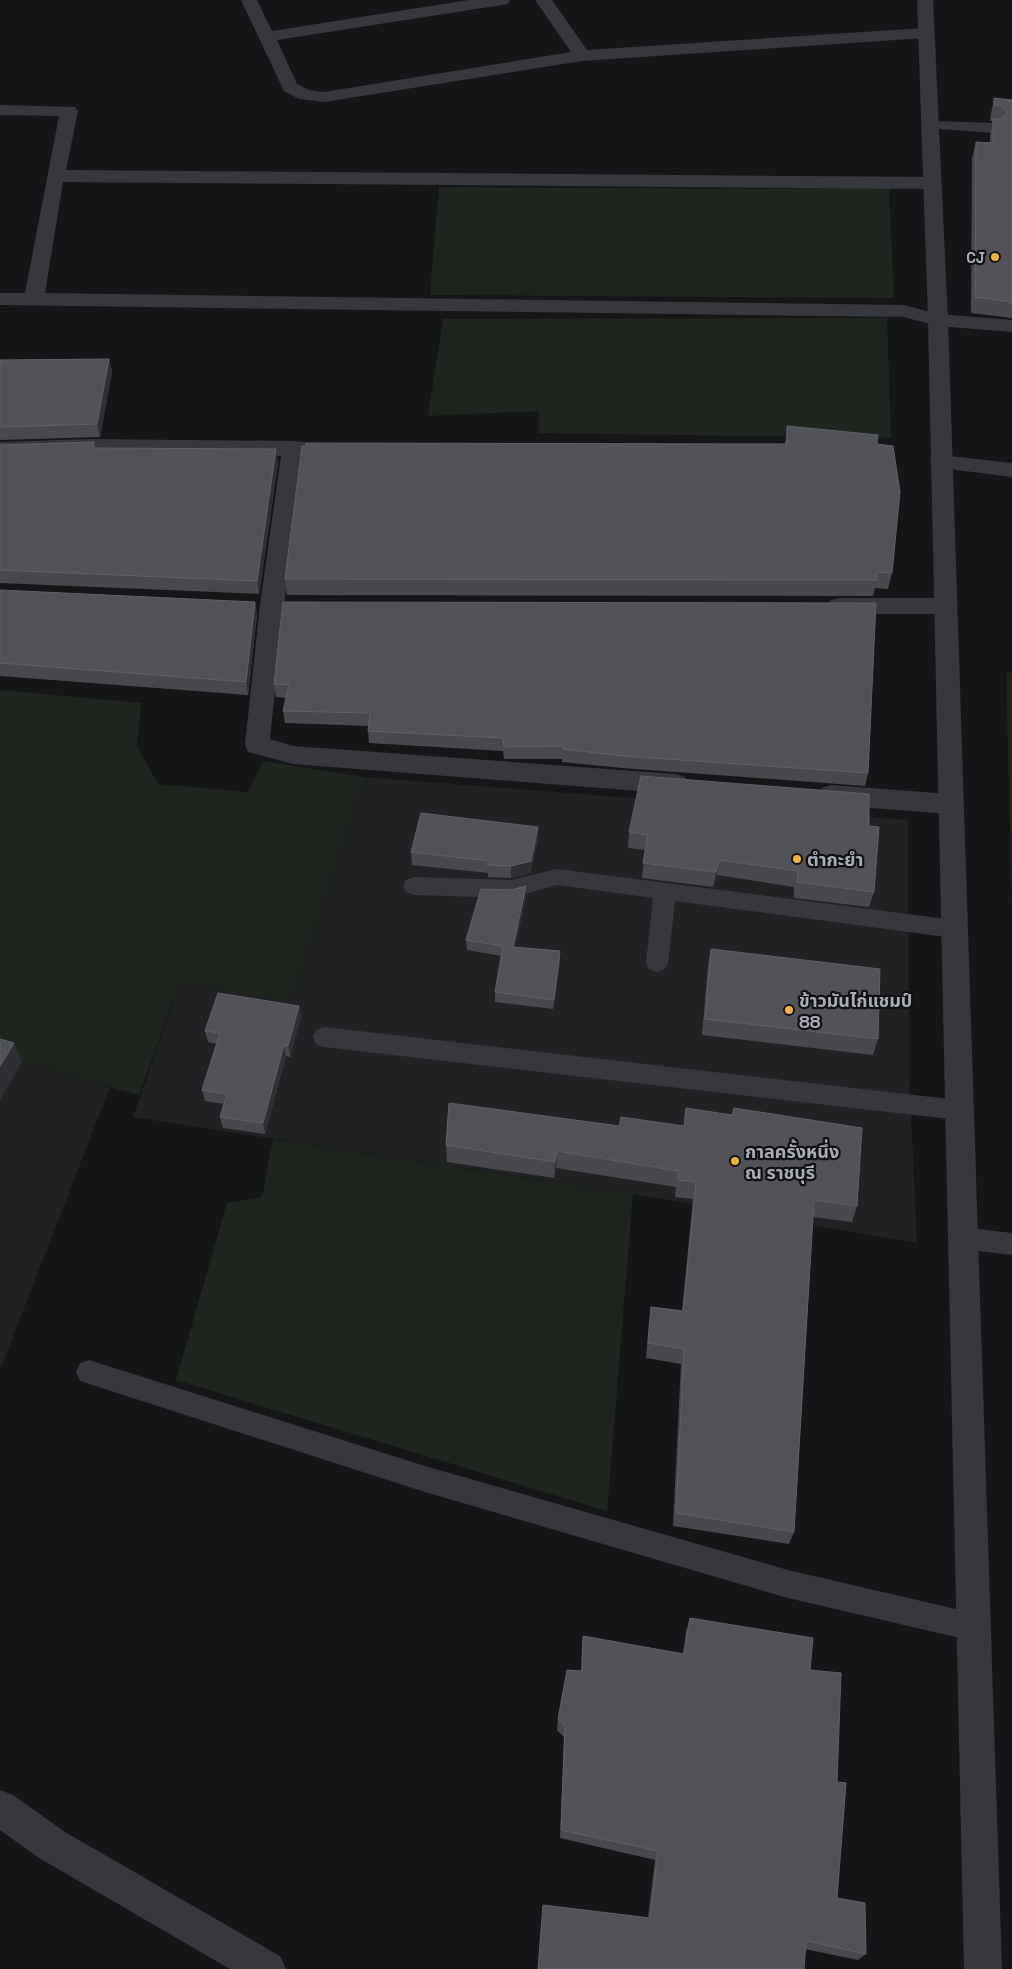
<svg xmlns="http://www.w3.org/2000/svg" width="1012" height="1969" viewBox="0 0 1012 1969" font-family="'Space Grotesk','Noto Sans Thai',sans-serif">
<style>
.built{fill:#222225}
.green{fill:#1e261f}
.lines{fill:none;stroke-linecap:round;stroke-linejoin:round}
.service{fill:#37383d;fill-rule:evenodd}
.minor{fill:#37383d;fill-rule:evenodd}
.tertiary{fill:#37383d;fill-rule:evenodd}
.wall{fill:#47494d}
.shaded-wall{fill:#2f3033}
.building{fill:#525359;stroke:#5f6168}
.poi-dot{fill:#f2b134;stroke:#111113;stroke-width:2}
.labels{text-anchor:middle;dominant-baseline:central;stroke-width:4.5;stroke-linejoin:round;paint-order:stroke}
.far-poi-label{font-size:15px;font-weight:bold;fill:#a8adb8;stroke:#111113;text-anchor:end}
.poi-label{font-size:18px;font-weight:bold;fill:#a8adb8;stroke:#111113;text-anchor:start}
</style>
<rect width="100%" height="100%" fill="#161618"/>
<g class="built">
<path d="M 365,777 L 908,820 L 909,1073 L 917,1243 L 633,1194 L 133,1117 L 180,983 L 291,1001 Z"/>
<path d="M 0,1056 L 110,1087 L 0,1370 Z"/>
</g>
<g class="green">
<path d="M 889,186 L 894,298 L 430,295 L 439,187 L 780,189 Z"/>
<path d="M 887,318 L 891,438 L 539,433 L 539,411 L 428,416 L 443,319 Z"/>
<path d="M 1006,673 L 1012,673 L 1012,905 Z"/>
<path d="M 0,690 L 141,703 L 137,746 L 158,784 L 248,792 L 263,761 L 365,777 L 291,1001 L 180,983 L 139,1095 L 0,1056 Z"/>
<path d="M 273,1139 L 633,1194 L 607,1511 L 176,1380 L 227,1203 L 262,1197 Z"/>
</g>
<g class="lines">
<g class="service">
<path d="M 929,121 L 995,123 L 1003,128 L 995,133 L 924,128 L 922,125 L 924,122 Z"/>
<path d="M 557,869 L 954,920 L 962,923 L 965,929 L 962,935 L 954,938 L 675,901 L 668,963 L 665,969 L 657,972 L 649,969 L 646,963 L 653,898 L 557,885 L 511,898 L 414,895 L 406,892 L 403,886 L 406,880 L 414,877 L 511,880 Z"/>
<path d="M 324,1027 L 958,1100 L 966,1103 L 970,1110 L 966,1117 L 958,1120 L 324,1047 L 316,1044 L 313,1037 L 316,1030 Z"/>
<path d="M 962,1227 L 1012,1233 L 1012,1255 L 962,1249 L 953,1246 L 950,1238 L 953,1230 Z"/>
<path d="M 89,1360 L 425,1466 L 788,1570 L 973,1613 L 983,1617 L 987,1627 L 983,1637 L 973,1641 L 788,1598 L 425,1492 L 80,1381 L 76,1372 L 80,1363 Z"/>
</g>
<g class="minor">
<path d="M 241,0 L 257,0 L 272,31 L 469,0 L 510,0 L 508,4 L 502,5 L 277,40 L 297,84 L 309,90 L 324,92 L 571,52 L 535,0 L 552,0 L 587,50 L 925,28 L 931,29 L 934,33 L 931,37 L 925,38 L 582,61 L 324,102 L 299,99 L 284,91 Z"/>
<path d="M 0,105 L 75,107 L 78,111 L 66,170 L 931,177 L 938,179 L 940,183 L 938,187 L 931,189 L 63,182 L 45,293 L 903,305 L 938,314 L 1012,320 L 1012,332 L 938,326 L 903,317 L 0,305 L 0,293 L 25,293 L 59,116 L 0,115 Z"/>
<path d="M 89,439 L 293,441 L 319,444 L 322,449 L 319,454 L 303,456 L 284,605 L 270,739 L 293,746 L 676,774 L 685,777 L 689,784 L 685,791 L 676,794 L 293,764 L 248,752 L 245,745 L 260,605 L 281,456 L 89,453 L 0,456 L 0,442 Z"/>
<path d="M 941,455 L 1012,463 L 1012,477 L 933,467 L 930,462 L 933,457 Z"/>
<path d="M 839,598 L 945,598 L 953,600 L 957,606 L 953,612 L 945,614 L 839,614 L 831,612 L 827,606 L 831,600 Z"/>
<path d="M 831,785 L 950,794 L 959,797 L 963,804 L 959,811 L 950,814 L 831,805 L 822,802 L 818,795 L 822,788 Z"/>
<path d="M 0,1790 L 13,1795 L 65,1832 L 280,1956 L 286,1969 L 230,1969 L 39,1858 L 0,1830 Z"/>
</g>
<path class="tertiary" d="M 917,0 L 933,0 L 948,320 L 1002,1969 L 964,1969 L 928,320 Z"/>
</g>
<g class="wall">
<path d="M 994,98 L 1012,100 L 1012,318 L 971,313 L 972,158 L 976,142 L 990,143 L 990,135 L 993,121 L 990,121 L 991,114 Z"/>
<path d="M 109,359 L 112,372 L 100,437 L 0,440 L 0,360 Z"/>
<path d="M 787,426 L 877,444 L 892,573 L 888,589 L 875,588 L 873,596 L 287,595 L 285,579 L 785,444 Z"/>
<path d="M 0,445 L 96,448 L 278,463 L 259,594 L 0,583 Z"/>
<path d="M 0,590 L 255,602 L 257,615 L 248,695 L 0,676 Z"/>
<path d="M 283,602 L 868,773 L 865,786 L 622,768 L 562,762 L 562,759 L 504,759 L 503,751 L 369,743 L 368,731 L 369,726 L 285,723 L 283,711 L 286,698 L 276,697 L 274,684 Z"/>
<path d="M 869,826 L 874,892 L 869,907 L 794,898 L 794,887 L 717,875 L 713,887 L 642,878 L 645,850 L 628,848 L 629,832 Z"/>
<path d="M 538,827 L 538,839 L 530,873 L 511,878 L 488,877 L 488,873 L 412,865 L 411,852 Z"/>
<path d="M 526,886 L 526,896 L 515,947 L 560,951 L 560,961 L 553,1009 L 495,1002 L 495,992 L 501,956 L 467,950 L 466,940 L 511,890 Z"/>
<path d="M 711,949 L 878,1039 L 873,1055 L 702,1035 L 708,966 Z"/>
<path d="M 299,1006 L 301,1017 L 290,1057 L 286,1056 L 265,1134 L 223,1128 L 220,1117 L 224,1104 L 205,1101 L 202,1090 L 217,1044 L 208,1042 L 205,1031 Z"/>
<path d="M 449,1103 L 857,1206 L 852,1222 L 813,1217 L 794,1532 L 789,1544 L 673,1526 L 681,1364 L 646,1358 L 649,1323 L 651,1307 L 682,1311 L 693,1199 L 675,1197 L 676,1187 L 556,1168 L 554,1178 L 447,1162 L 446,1145 Z"/>
<path d="M 690,1618 L 810,1670 L 837,1782 L 837,1898 L 866,1954 L 858,1960 L 648,1917 L 655,1860 L 560,1838 L 564,1737 L 557,1730 L 558,1719 L 581,1671 L 582,1648 L 583,1636 L 683,1654 L 686,1631 Z"/>
</g>
<g class="shaded-wall">
<path d="M 109,359 L 112,372 L 100,437 L 97,424 Z"/>
<path d="M 276,449 L 278,463 L 259,594 L 257,581 Z"/>
<path d="M 255,602 L 257,615 L 248,695 L 246,682 Z"/>
<path d="M 538,827 L 538,839 L 530,873 L 511,878 L 511,866 Z"/>
<path d="M 719,860 L 717,875 L 713,887 L 716,872 Z"/>
<path d="M 526,886 L 526,896 L 513,957 L 513,947 Z"/>
<path d="M 560,951 L 560,961 L 553,1009 L 554,1000 Z"/>
<path d="M 299,1006 L 301,1017 L 290,1057 L 288,1046 Z"/>
<path d="M 14,1043 L 22,1062 L 0,1100 L 0,1066 Z"/>
<path d="M 284,1045 L 286,1056 L 265,1134 L 263,1123 Z"/>
<path d="M 557,1151 L 556,1168 L 554,1178 L 555,1162 Z"/>
</g>
<g class="building">
<path d="M 994,98 L 1012,100 L 1012,302 L 975,297 L 976,142 L 993,143 L 993,119 L 1000,119 L 1008,113 L 1000,106 L 994,105 Z"/>
<path d="M 109,359 L 97,424 L 0,427 L 0,360 Z"/>
<path d="M 787,426 L 878,435 L 877,444 L 893,446 L 900,492 L 892,573 L 877,572 L 877,580 L 285,579 L 302,446 L 306,446 L 306,443 L 787,444 Z"/>
<path d="M 94,442 L 93,448 L 276,449 L 257,581 L 0,570 L 0,445 Z"/>
<path d="M 0,590 L 255,602 L 246,682 L 0,663 Z"/>
<path d="M 283,602 L 876,603 L 868,773 L 623,756 L 563,749 L 562,746 L 504,747 L 503,738 L 368,731 L 370,713 L 283,711 L 289,685 L 274,684 Z"/>
<path d="M 641,776 L 869,794 L 869,826 L 879,827 L 874,892 L 797,882 L 798,871 L 719,860 L 716,872 L 643,863 L 648,835 L 629,832 Z"/>
<path d="M 421,813 L 538,827 L 531,861 L 511,866 L 487,865 L 489,861 L 411,852 Z"/>
<path d="M 526,886 L 513,947 L 560,951 L 554,1000 L 495,992 L 503,946 L 466,940 L 481,889 L 511,890 Z"/>
<path d="M 711,949 L 880,969 L 878,1039 L 705,1019 Z"/>
<path d="M 218,993 L 299,1006 L 288,1046 L 284,1045 L 263,1123 L 220,1117 L 227,1094 L 202,1090 L 220,1033 L 205,1031 Z"/>
<path d="M 0,1039 L 14,1043 L 0,1066 Z"/>
<path d="M 449,1103 L 619,1126 L 621,1117 L 684,1126 L 686,1108 L 732,1115 L 734,1108 L 862,1128 L 857,1206 L 814,1200 L 794,1532 L 676,1513 L 684,1349 L 648,1343 L 651,1307 L 683,1311 L 696,1182 L 678,1180 L 678,1171 L 557,1151 L 555,1162 L 446,1145 Z"/>
<path d="M 690,1618 L 813,1638 L 810,1670 L 841,1673 L 837,1782 L 846,1783 L 837,1898 L 865,1903 L 866,1954 L 806,1941 L 804,1969 L 538,1969 L 543,1905 L 650,1918 L 658,1851 L 561,1830 L 565,1726 L 558,1719 L 567,1670 L 582,1671 L 583,1636 L 684,1654 Z"/>
</g>
<g class="poi-dot">
<circle cx="995" cy="257" r="5"/>
<circle cx="797" cy="859" r="5"/>
<circle cx="789" cy="1010" r="5"/>
<circle cx="735" cy="1161" r="5"/>
</g>
<g class="labels">
<g class="far-poi-label">
<text x="985" y="257">CJ</text>
</g>
<g class="poi-label">
<text x="807" y="859">ตำกะยำ</text>
<text x="799" y="1000">ข้าวมันไก่แชมป์<tspan x="799" dy="21">88</tspan></text>
<text x="745" y="1151">กาลครั้งหนึ่ง<tspan x="745" dy="21">ณ ราชบุรี</tspan></text>
</g>
</g>
</svg>
